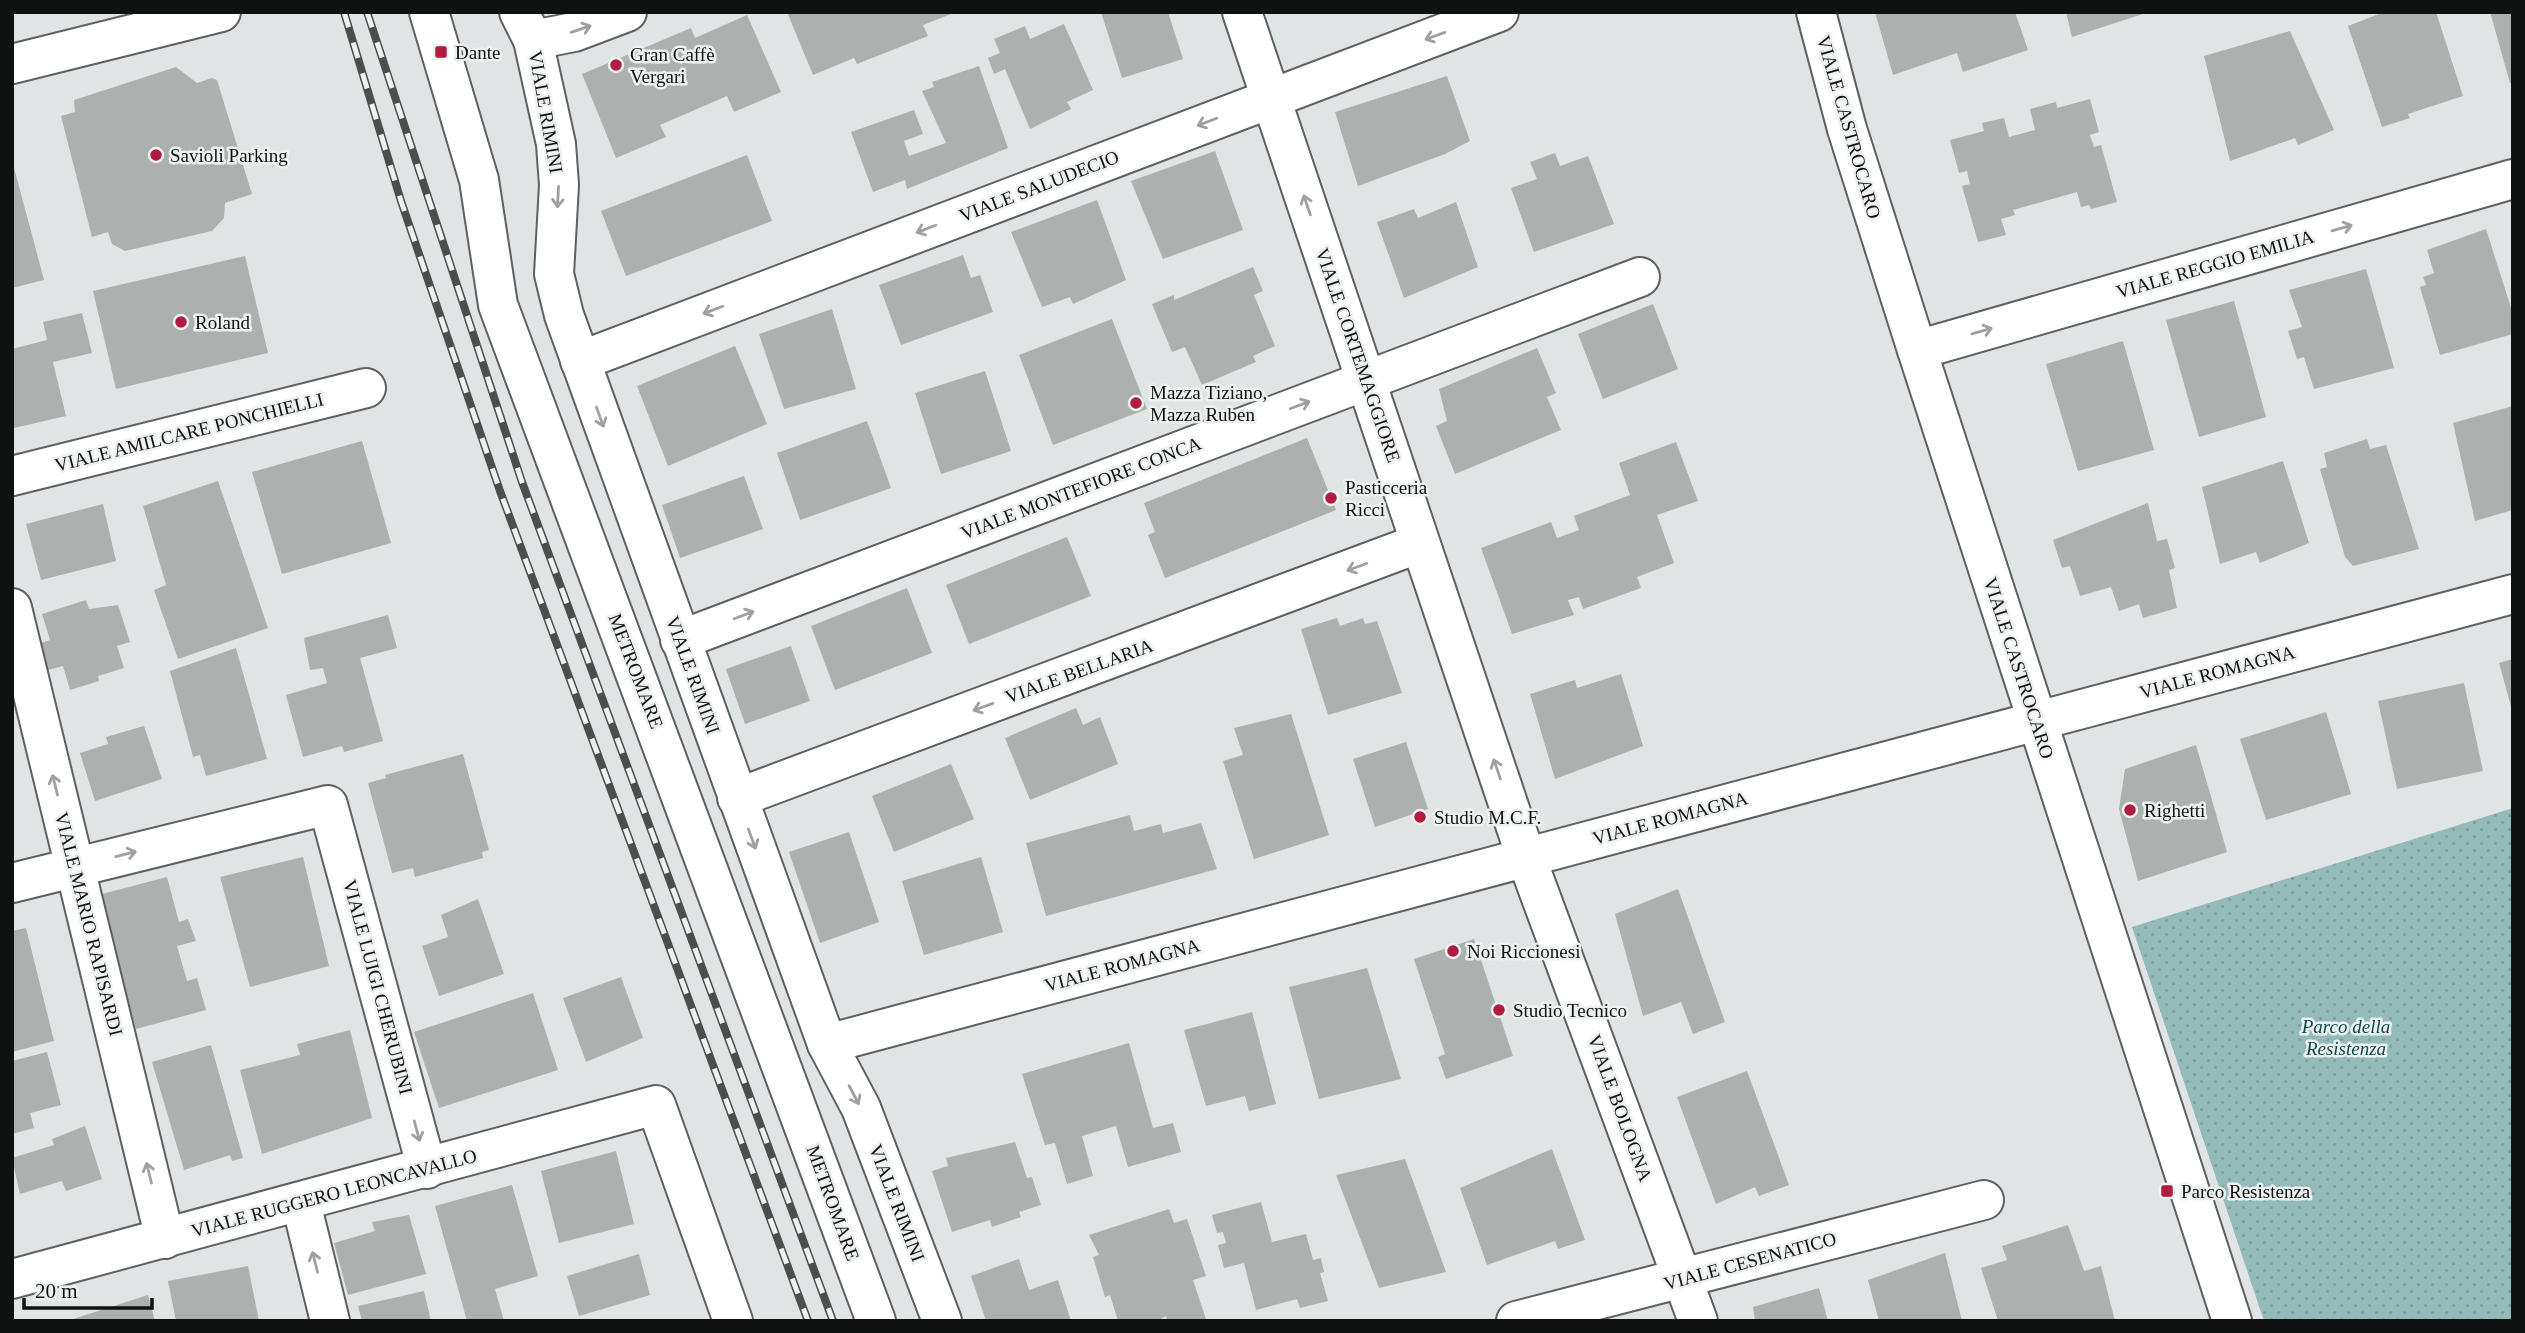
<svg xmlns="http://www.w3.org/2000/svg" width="2525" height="1333" viewBox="0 0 2525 1333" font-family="'Times New Roman',serif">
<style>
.park{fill:url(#park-dots)}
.building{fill:#acb1b0}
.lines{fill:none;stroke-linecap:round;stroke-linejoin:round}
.minor-casing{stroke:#5d6161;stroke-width:42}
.minor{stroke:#fff;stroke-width:38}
.rail-casing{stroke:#4c4e4e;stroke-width:8}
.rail{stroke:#edf2f1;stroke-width:5;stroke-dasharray:16;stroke-linecap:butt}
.oneway{stroke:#9fa0a0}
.poi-dot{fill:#b01c3f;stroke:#edf2f1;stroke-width:2.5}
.labels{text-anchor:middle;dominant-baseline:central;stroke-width:5;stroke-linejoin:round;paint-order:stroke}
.poi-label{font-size:19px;fill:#101111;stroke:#edf2f1;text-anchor:start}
.street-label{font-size:19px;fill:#101111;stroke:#edf2f1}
.park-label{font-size:19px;font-style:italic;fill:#0e4a4a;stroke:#edf2f1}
</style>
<defs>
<pattern id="park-dots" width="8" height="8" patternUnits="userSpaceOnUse" patternTransform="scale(1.75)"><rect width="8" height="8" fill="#94bbba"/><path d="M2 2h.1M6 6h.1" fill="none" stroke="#7fa09f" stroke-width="1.8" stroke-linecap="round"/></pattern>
</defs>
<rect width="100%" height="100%" fill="#e0e4e4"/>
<path class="park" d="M 2513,808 L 2513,1321 L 2264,1321 L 2132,927 Z"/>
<g class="building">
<path d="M 787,12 L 956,12 L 923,25 L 928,36 L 857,64 L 854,58 L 813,75 Z"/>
<path d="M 1101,12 L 1168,12 L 1183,59 L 1122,78 Z"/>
<path d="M 1875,12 L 2015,12 L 2028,50 L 1963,72 L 1957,53 L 1893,75 Z"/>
<path d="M 2066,12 L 2145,12 L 2146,13 L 2072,37 Z"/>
<path d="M 2384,12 L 2436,12 L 2463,96 L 2408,114 L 2410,118 L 2382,127 L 2348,26 Z"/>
<path d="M 2490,12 L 2513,12 L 2513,82 L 2510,83 Z"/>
<path d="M 747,15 L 781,92 L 734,112 L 727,96 L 660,125 L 666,137 L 616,158 L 582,74 L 691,28 L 695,38 Z"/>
<path d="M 1064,24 L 1093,90 L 1067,102 L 1071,109 L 1030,129 L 1005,69 L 994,74 L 988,58 L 1000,53 L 994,39 L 1025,26 L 1030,39 Z"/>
<path d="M 2290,31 L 2334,130 L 2298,145 L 2295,138 L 2230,161 L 2204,56 Z"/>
<path d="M 979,66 L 1008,148 L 907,189 L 905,180 L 873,192 L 851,132 L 914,110 L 923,134 L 904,141 L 909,156 L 946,143 L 922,91 L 934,87 L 932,82 Z"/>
<path d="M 176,67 L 197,83 L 212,78 L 217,80 L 252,194 L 225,203 L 224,218 L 212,231 L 125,251 L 112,244 L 108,232 L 92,237 L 61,116 L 75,112 L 74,100 Z"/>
<path d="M 1447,76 L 1470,141 L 1445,154 L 1358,186 L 1335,112 Z"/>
<path d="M 2090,99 L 2099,132 L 2090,135 L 2094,147 L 2101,145 L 2117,202 L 2091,209 L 2089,205 L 2081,207 L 2077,192 L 2013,210 L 2015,215 L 2001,219 L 2006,235 L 1978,242 L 1962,186 L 1970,184 L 1967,171 L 1959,173 L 1950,140 L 1984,131 L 1982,123 L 2004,118 L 2009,137 L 2035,130 L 2030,109 L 2056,102 L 2057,108 Z"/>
<path d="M 1215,151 L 1243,230 L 1163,259 L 1131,181 Z"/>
<path d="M 1555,153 L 1560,166 L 1588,156 L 1614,224 L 1534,252 L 1511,188 L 1537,179 L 1530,162 Z"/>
<path d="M 747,155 L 772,221 L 626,276 L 601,211 Z"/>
<path d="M 12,160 L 44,280 L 12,288 Z"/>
<path d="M 1097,200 L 1126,280 L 1073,304 L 1070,297 L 1042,307 L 1011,232 Z"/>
<path d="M 1456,202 L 1478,267 L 1404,298 L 1377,222 L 1414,209 L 1418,218 Z"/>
<path d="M 2486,229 L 2513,314 L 2513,334 L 2440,355 L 2420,287 L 2426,285 L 2423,277 L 2434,273 L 2427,250 Z"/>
<path d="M 963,255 L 971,278 L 980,275 L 993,312 L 901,345 L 879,285 Z"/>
<path d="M 245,256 L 268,353 L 116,389 L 93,291 Z"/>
<path d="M 1253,267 L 1263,291 L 1254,295 L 1275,346 L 1253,356 L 1256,362 L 1202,385 L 1185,347 L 1172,352 L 1152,304 L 1174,295 L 1174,300 Z"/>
<path d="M 2366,269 L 2394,368 L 2314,389 L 2304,357 L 2297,359 L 2288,331 L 2302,327 L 2289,290 Z"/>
<path d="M 2234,301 L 2266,417 L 2199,437 L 2166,320 Z"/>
<path d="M 1653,304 L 1678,369 L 1603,399 L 1578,334 Z"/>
<path d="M 832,309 L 856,389 L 784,409 L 759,334 Z"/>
<path d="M 82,313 L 92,353 L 53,362 L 66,416 L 14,428 L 12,349 L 47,340 L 43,322 Z"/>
<path d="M 1112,319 L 1147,409 L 1053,445 L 1019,355 Z"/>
<path d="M 2123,341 L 2154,450 L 2078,471 L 2046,364 Z"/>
<path d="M 735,346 L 767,424 L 668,466 L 637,386 Z"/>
<path d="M 1537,348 L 1556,393 L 1547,397 L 1561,430 L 1455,474 L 1436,426 L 1447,421 L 1439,389 Z"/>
<path d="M 985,371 L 1011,451 L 941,474 L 915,393 Z"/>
<path d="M 2513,406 L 2513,510 L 2475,521 L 2453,423 Z"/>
<path d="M 867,421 L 891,488 L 800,520 L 777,453 Z"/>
<path d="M 1307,438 L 1336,510 L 1165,578 L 1148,535 L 1155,532 L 1144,503 Z"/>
<path d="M 2367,439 L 2370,449 L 2386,445 L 2419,549 L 2353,566 L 2345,557 L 2320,469 L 2327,467 L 2324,453 Z"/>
<path d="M 362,441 L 391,543 L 282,574 L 252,472 Z"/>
<path d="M 1676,442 L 1698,501 L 1657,515 L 1674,563 L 1637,577 L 1641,588 L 1583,609 L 1579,597 L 1568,600 L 1574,615 L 1512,634 L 1481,548 L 1551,522 L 1557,538 L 1579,530 L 1574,516 L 1630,495 L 1619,463 Z"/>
<path d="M 2283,461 L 2309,543 L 2260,563 L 2256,552 L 2220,564 L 2202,487 Z"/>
<path d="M 744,476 L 763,529 L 680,558 L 662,505 Z"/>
<path d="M 218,481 L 268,628 L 178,659 L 154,590 L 166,585 L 143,506 Z"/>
<path d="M 2148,503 L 2157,541 L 2167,539 L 2175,568 L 2169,570 L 2177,608 L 2143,618 L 2139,604 L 2119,611 L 2111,587 L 2080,596 L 2070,566 L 2062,568 L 2053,540 Z"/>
<path d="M 103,504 L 116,561 L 41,580 L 26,524 Z"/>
<path d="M 1067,537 L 1091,596 L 969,644 L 946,585 Z"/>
<path d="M 907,588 L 932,653 L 835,690 L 811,626 Z"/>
<path d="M 86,600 L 89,609 L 118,605 L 130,642 L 117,646 L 124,668 L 98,676 L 99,681 L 70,690 L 63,666 L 48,670 L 41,643 L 50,640 L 42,614 Z"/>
<path d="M 388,615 L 397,648 L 360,658 L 383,741 L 344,752 L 342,746 L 303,757 L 286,695 L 327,683 L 323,668 L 310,670 L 304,638 Z"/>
<path d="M 1337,618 L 1340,626 L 1363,618 L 1365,624 L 1377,621 L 1402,693 L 1328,715 L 1301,629 Z"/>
<path d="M 791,646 L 810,701 L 745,724 L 726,669 Z"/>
<path d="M 236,648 L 267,759 L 206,776 L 200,755 L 193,757 L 170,671 Z"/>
<path d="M 2513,659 L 2513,710 L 2512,710 L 2499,663 Z"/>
<path d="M 1621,674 L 1643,746 L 1555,779 L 1530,694 L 1575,680 L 1577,688 Z"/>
<path d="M 2464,683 L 2483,771 L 2397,789 L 2378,701 Z"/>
<path d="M 1076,708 L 1083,725 L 1100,717 L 1118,764 L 1030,800 L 1005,738 Z"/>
<path d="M 2326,712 L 2351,794 L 2266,820 L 2240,739 Z"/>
<path d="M 1291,714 L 1329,835 L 1254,859 L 1223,761 L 1243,755 L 1234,728 Z"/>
<path d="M 144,726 L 162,779 L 95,801 L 80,753 L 108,744 L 106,737 Z"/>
<path d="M 1406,742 L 1428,809 L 1375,827 L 1353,759 Z"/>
<path d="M 2196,745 L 2227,852 L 2138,881 L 2119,809 L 2125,769 Z"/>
<path d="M 463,754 L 489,850 L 482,852 L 483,858 L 415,877 L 413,868 L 392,873 L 368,783 L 386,778 L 385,775 Z"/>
<path d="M 951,764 L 974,819 L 894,852 L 872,796 Z"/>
<path d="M 1130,815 L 1134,831 L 1161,824 L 1163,833 L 1201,823 L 1217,869 L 1046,916 L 1026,843 Z"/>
<path d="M 849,832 L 879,922 L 820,943 L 789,852 Z"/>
<path d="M 303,857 L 329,966 L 250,987 L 220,877 Z"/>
<path d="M 981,857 L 1003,932 L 924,955 L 902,881 Z"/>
<path d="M 167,877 L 179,922 L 188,919 L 196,941 L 177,946 L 187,981 L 197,978 L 206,1010 L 136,1029 L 98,895 Z"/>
<path d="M 1678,889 L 1725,1022 L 1693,1034 L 1681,1002 L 1643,1016 L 1615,914 Z"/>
<path d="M 478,899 L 504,974 L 439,996 L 422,946 L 448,937 L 441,915 Z"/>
<path d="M 26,928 L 54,1041 L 12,1052 L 12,931 Z"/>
<path d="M 1474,939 L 1513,1056 L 1446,1079 L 1438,1057 L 1445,1054 L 1414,959 Z"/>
<path d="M 1367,968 L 1401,1079 L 1319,1099 L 1289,987 Z"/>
<path d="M 621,977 L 643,1038 L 586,1062 L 563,998 Z"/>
<path d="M 533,993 L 558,1070 L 439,1108 L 414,1032 Z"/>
<path d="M 1252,1012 L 1276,1104 L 1249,1111 L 1245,1096 L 1206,1106 L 1184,1030 Z"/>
<path d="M 350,1030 L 372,1118 L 262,1154 L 240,1070 L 300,1055 L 297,1044 Z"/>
<path d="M 1129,1043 L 1153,1128 L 1173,1123 L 1181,1152 L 1128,1167 L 1116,1126 L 1082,1136 L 1093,1176 L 1067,1184 L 1055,1143 L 1045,1145 L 1022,1074 Z"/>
<path d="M 211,1045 L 243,1158 L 232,1161 L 230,1155 L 184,1170 L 152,1062 Z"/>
<path d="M 47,1052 L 61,1105 L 30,1113 L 34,1128 L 12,1134 L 12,1061 Z"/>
<path d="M 1747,1071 L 1789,1185 L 1759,1196 L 1755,1187 L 1716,1204 L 1677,1097 Z"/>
<path d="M 85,1126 L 102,1179 L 66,1191 L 62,1181 L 20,1194 L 12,1158 L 54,1145 L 52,1139 Z"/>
<path d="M 1015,1142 L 1027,1178 L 1032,1177 L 1041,1205 L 1019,1212 L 1021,1217 L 992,1227 L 990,1220 L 952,1232 L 932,1171 L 948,1166 L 946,1158 Z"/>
<path d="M 1552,1149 L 1585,1240 L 1558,1249 L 1555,1241 L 1487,1265 L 1460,1188 Z"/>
<path d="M 616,1151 L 634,1224 L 559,1243 L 541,1171 Z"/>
<path d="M 1405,1159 L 1446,1272 L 1379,1288 L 1336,1175 Z"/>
<path d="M 512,1185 L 538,1276 L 495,1289 L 504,1321 L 467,1321 L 435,1206 Z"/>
<path d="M 1261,1202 L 1272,1242 L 1306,1234 L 1313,1260 L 1321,1258 L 1324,1272 L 1320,1273 L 1328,1301 L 1300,1308 L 1297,1299 L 1256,1310 L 1244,1263 L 1224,1268 L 1218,1245 L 1226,1243 L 1223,1232 L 1217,1233 L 1212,1215 Z"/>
<path d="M 1169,1209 L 1174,1223 L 1187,1219 L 1206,1276 L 1193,1280 L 1206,1319 L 1167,1321 L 1166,1316 L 1157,1321 L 1118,1321 L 1110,1295 L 1105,1297 L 1093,1257 L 1099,1255 L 1089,1235 Z"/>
<path d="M 409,1215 L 426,1274 L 348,1295 L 334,1243 L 375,1231 L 372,1222 Z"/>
<path d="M 2068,1225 L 2084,1271 L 2101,1266 L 2115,1321 L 1998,1321 L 1981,1268 L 2007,1260 L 2002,1246 Z"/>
<path d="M 1945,1253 L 1962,1321 L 1879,1321 L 1868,1280 Z"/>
<path d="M 639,1254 L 650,1295 L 579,1316 L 567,1276 Z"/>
<path d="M 1019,1259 L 1029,1290 L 1058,1280 L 1071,1321 L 986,1321 L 971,1276 Z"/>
<path d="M 248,1266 L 259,1321 L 176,1321 L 168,1281 Z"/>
<path d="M 1819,1288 L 1828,1321 L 1755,1321 L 1753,1307 Z"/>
<path d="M 424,1291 L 431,1321 L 362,1321 L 358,1306 Z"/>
<path d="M 148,1295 L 155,1321 L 70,1321 L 70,1320 Z"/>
</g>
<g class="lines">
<g class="minor-casing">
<g id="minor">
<path d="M 429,12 L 479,180 L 498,305 L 876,1321"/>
<path d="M 519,12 L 533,40 L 556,144 L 559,185 L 554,274 L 564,315 L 827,1044 L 861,1108 L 942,1321"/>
<path d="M 1242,12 L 1526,857 L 1698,1321"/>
<path d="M 1816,12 L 1847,129 L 1917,350 L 2232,1321"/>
<path d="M 533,40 L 574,32 L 627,12"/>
<path d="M 12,64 L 221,12"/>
<path d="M 1917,350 L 2513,179"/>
<path d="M 580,361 L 1499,12"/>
<path d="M 12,476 L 366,388"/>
<path d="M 12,608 L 165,1239"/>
<path d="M 680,640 L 1640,277"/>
<path d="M 737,798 L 1420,543"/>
<path d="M 12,883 L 328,805 L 427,1169"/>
<path d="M 827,1044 L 2513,594"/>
<path d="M 301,1203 L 330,1321"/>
<path d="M 12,1279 L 656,1105 L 733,1321"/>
<path d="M 1516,1321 L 1984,1200"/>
</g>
</g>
<use href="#minor" class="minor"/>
<g class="rail-casing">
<g id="rail">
<path d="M 344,12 L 401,201 L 500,491 L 808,1321"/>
<path d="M 367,12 L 522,482 L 833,1321"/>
</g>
</g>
<use href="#rail" class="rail"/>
</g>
<defs><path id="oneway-shaft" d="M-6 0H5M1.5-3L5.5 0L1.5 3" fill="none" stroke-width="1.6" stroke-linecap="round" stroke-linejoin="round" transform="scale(1.75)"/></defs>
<g class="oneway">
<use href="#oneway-shaft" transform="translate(581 29) rotate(-19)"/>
<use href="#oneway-shaft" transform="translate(1435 36) rotate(160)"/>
<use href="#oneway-shaft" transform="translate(1207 122) rotate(159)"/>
<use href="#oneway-shaft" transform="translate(558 197) rotate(93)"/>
<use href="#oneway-shaft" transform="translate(1307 205) rotate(-109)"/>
<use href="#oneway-shaft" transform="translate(2342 228) rotate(-16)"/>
<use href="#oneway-shaft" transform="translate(926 229) rotate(159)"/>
<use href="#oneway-shaft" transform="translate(713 310) rotate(159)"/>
<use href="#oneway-shaft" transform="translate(1982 331) rotate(-16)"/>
<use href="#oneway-shaft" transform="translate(1300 405) rotate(-21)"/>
<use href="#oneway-shaft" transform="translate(600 417) rotate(70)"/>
<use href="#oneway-shaft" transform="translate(1357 567) rotate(160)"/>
<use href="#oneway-shaft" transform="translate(744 615) rotate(-21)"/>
<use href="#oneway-shaft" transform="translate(983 707) rotate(160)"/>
<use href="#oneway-shaft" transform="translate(1497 769) rotate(-109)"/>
<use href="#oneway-shaft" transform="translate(55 785) rotate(-104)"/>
<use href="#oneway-shaft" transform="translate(752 839) rotate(70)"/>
<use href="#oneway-shaft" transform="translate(126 854) rotate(-14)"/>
<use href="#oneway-shaft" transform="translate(854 1095) rotate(62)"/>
<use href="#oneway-shaft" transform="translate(417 1131) rotate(75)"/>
<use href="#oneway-shaft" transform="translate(149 1173) rotate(-104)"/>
<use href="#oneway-shaft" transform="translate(315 1262) rotate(-104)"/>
</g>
<g class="poi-dot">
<rect x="434" y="45" width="14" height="14" rx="3.5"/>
<circle cx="616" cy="65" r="7"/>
<circle cx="156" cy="155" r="7"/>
<circle cx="181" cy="322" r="7"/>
<circle cx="1136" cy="403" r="7"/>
<circle cx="1331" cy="498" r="7"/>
<circle cx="2130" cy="810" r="7"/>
<circle cx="1420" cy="817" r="7"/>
<circle cx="1453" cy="951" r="7"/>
<circle cx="1499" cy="1010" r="7"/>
<rect x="2160" y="1184" width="14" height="14" rx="3.5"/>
</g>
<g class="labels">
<g class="poi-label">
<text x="455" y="52">Dante</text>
<text x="630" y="54">Gran Caffè<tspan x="630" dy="22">Vergari</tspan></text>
<text x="170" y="155">Savioli Parking</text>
<text x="195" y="322">Roland</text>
<text x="1150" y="392">Mazza Tiziano,<tspan x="1150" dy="22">Mazza Ruben</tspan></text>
<text x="1345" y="487">Pasticceria<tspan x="1345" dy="22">Ricci</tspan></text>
<text x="2144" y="810">Righetti</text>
<text x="1434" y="817">Studio M.C.F.</text>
<text x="1467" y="951">Noi Riccionesi</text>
<text x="1513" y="1010">Studio Tecnico</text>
<text x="2181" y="1191">Parco Resistenza</text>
</g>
<g class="street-label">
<text transform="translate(546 112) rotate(80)">VIALE RIMINI</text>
<text transform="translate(1849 127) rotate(74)">VIALE CASTROCARO</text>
<text transform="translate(1039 186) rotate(-21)">VIALE SALUDECIO</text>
<text transform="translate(2215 264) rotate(-16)">VIALE REGGIO EMILIA</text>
<text transform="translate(1358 355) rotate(71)">VIALE CORTEMAGGIORE</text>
<text transform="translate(189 432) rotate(-14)">VIALE AMILCARE PONCHIELLI</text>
<text transform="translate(1081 488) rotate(-21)">VIALE MONTEFIORE CONCA</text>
<text transform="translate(2019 668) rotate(72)">VIALE CASTROCARO</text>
<text transform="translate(636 671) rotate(69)">METROMARE</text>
<text transform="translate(1079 671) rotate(-20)">VIALE BELLARIA</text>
<text transform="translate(2217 672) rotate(-15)">VIALE ROMAGNA</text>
<text transform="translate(693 675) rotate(70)">VIALE RIMINI</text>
<text transform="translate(1670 818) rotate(-15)">VIALE ROMAGNA</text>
<text transform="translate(89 924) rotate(76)">VIALE MARIO RAPISARDI</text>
<text transform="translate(1122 965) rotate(-15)">VIALE ROMAGNA</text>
<text transform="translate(378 987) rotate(75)">VIALE LUIGI CHERUBINI</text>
<text transform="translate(1620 1108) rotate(70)">VIALE BOLOGNA</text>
<text transform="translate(334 1193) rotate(-15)">VIALE RUGGERO LEONCAVALLO</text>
<text transform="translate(833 1203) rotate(70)">METROMARE</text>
<text transform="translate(897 1203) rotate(69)">VIALE RIMINI</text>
<text transform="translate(1750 1261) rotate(-15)">VIALE CESENATICO</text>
</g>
<g class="park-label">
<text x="2346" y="1026">Parco della<tspan x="2346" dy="22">Resistenza</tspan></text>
</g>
</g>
<rect width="2525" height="1333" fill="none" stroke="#101111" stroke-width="28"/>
<path d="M24 1298v10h128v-10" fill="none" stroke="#101111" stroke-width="3.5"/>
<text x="35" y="1298" font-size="21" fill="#101111" stroke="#edf2f1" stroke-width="5" paint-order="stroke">20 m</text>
</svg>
